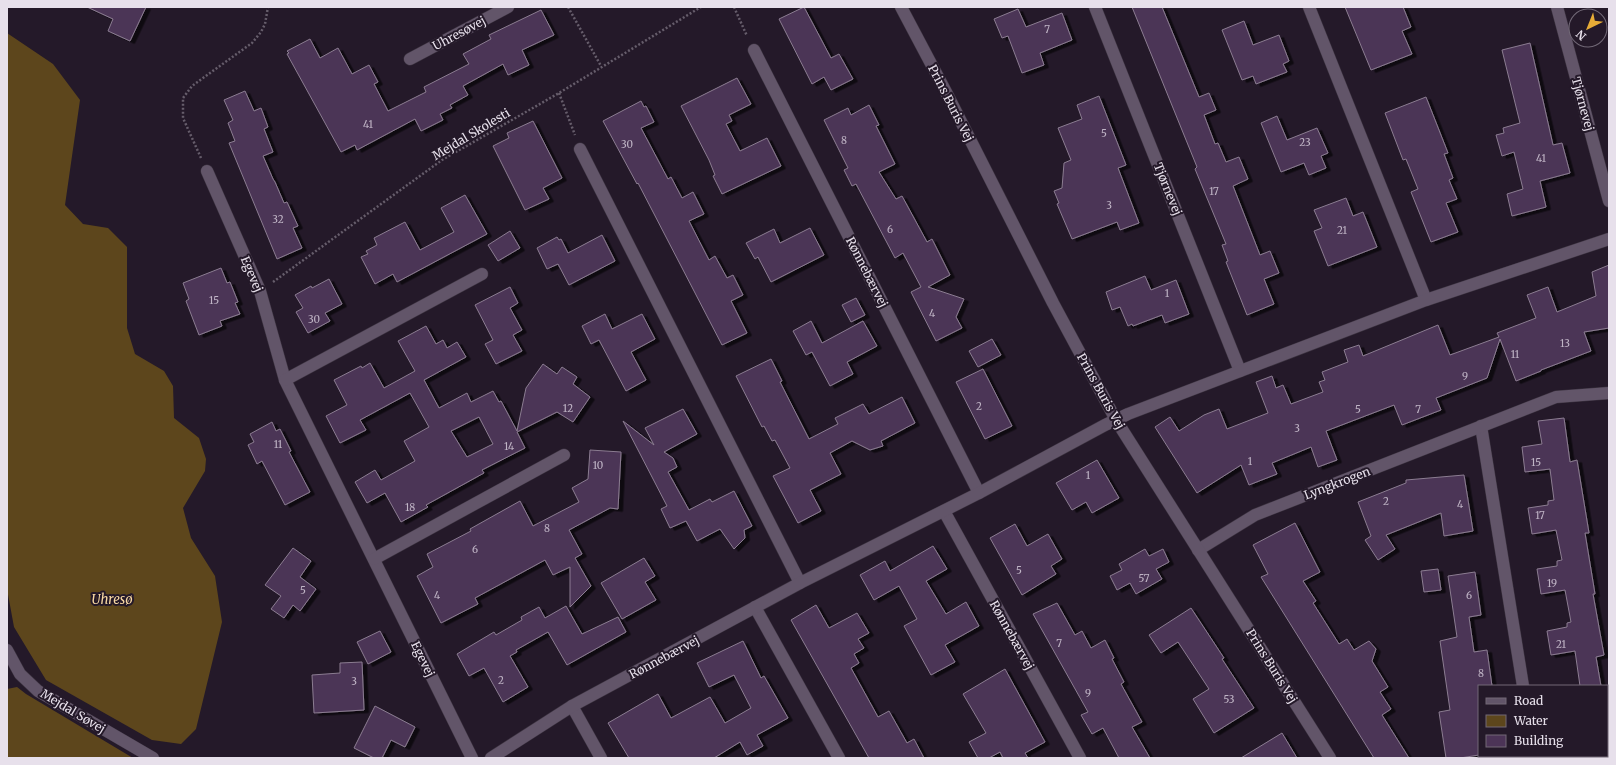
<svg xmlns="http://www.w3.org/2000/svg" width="1616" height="765" viewBox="0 0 1616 765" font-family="Merriweather,serif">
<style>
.water{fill:#5d461c}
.building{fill:#4c3457;stroke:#8b7d91;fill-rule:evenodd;filter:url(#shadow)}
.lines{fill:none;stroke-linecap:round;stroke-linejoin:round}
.minor-casing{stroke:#3d3441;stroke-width:13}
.tertiary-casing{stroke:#3d3441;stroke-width:13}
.path{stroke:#665d6b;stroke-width:2.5;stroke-dasharray:2 2;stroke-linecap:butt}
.minor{stroke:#625569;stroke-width:12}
.tertiary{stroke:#625569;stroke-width:12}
.labels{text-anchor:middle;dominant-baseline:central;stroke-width:4;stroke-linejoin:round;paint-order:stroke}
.number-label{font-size:10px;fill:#c0b5c6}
.street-label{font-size:12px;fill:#e7e0eb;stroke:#241929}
.water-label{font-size:13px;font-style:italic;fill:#f9d9a4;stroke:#241929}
</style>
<defs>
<filter id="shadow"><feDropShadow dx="4.5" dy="2.5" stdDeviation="0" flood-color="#0009"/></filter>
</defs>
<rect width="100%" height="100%" fill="#241929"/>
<g class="water">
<path d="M 7,33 L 53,64 L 80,100 L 65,205 L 83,224 L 108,228 L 127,247 L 127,328 L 135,354 L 164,371 L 173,386 L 174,418 L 199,438 L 206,459 L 205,471 L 183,508 L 191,538 L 215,576 L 222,622 L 196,729 L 181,744 L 152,740 L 46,680 L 14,627 L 7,589 Z"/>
<path d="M 17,687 L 26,694 L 133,758 L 7,758 L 7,689 Z"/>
</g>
<g class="building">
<path d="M 87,7 L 146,7 L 130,41 L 108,31 L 113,19 Z"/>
<path d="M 804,7 L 831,58 L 839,54 L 853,79 L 831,90 L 824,77 L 812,84 L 779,19 Z"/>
<path d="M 1132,7 L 1162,7 L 1199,97 L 1209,93 L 1216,110 L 1204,115 L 1215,144 L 1218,143 L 1226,162 L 1239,157 L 1248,179 L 1233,186 L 1260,255 L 1270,251 L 1279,273 L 1264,279 L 1274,304 L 1247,315 L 1226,262 L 1228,261 L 1222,245 L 1226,244 L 1195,169 L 1197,167 Z"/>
<path d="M 1345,7 L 1403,7 L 1411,27 L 1402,31 L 1412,54 L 1371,70 Z"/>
<path d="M 1018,9 L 1026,27 L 1062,13 L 1072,40 L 1040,53 L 1044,65 L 1022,73 L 1008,36 L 1002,38 L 994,19 Z"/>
<path d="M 541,10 L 554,35 L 522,50 L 529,65 L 508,75 L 503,64 L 463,86 L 468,95 L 450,105 L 452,108 L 440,114 L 443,120 L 421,131 L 415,119 L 357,150 L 355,145 L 341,152 L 287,54 L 289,53 L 287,51 L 310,39 L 320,58 L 338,48 L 352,74 L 369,65 L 378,82 L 374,84 L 388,111 L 426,92 L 424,87 L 469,64 L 463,54 L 491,39 L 489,35 Z"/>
<path d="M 1244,21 L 1253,45 L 1279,35 L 1289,61 L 1283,64 L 1287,72 L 1256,84 L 1253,76 L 1242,80 L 1222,30 Z"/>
<path d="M 1530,43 L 1553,145 L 1562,143 L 1570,173 L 1540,181 L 1546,207 L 1512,216 L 1507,194 L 1523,189 L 1514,152 L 1502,156 L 1496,135 L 1504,133 L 1503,128 L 1520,123 L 1502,50 Z"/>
<path d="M 737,78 L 751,104 L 729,115 L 732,121 L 726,124 L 740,151 L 767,138 L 781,166 L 722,194 L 713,176 L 715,175 L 709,160 L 681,106 Z"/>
<path d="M 245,91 L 254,111 L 261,108 L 268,127 L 264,129 L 273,152 L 263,156 L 273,179 L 275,182 L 284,203 L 287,202 L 298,226 L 293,228 L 302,248 L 277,259 L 229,143 L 235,141 L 228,123 L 233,120 L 224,100 Z"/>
<path d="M 1099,96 L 1126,165 L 1118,168 L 1139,223 L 1120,230 L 1117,222 L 1072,239 L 1057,204 L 1059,203 L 1054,191 L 1062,188 L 1064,163 L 1071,160 L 1058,128 L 1082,119 L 1077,105 Z"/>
<path d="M 1426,97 L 1448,153 L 1444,154 L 1453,178 L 1449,180 L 1457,199 L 1446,203 L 1458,232 L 1431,242 L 1411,192 L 1418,189 L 1406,159 L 1403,160 L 1385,113 Z"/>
<path d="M 641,101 L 644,107 L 646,106 L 654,122 L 641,128 L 668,179 L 671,177 L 682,198 L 693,192 L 704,214 L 689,221 L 709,260 L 715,256 L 727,278 L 733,275 L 743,295 L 731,301 L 747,333 L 722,345 L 638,183 L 637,184 L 603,121 Z"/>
<path d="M 869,105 L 879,125 L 876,126 L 895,164 L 879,172 L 896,199 L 902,196 L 927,242 L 932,239 L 950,275 L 928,287 L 964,299 L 956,317 L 962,328 L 936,341 L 911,292 L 921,287 L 903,253 L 895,258 L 856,184 L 852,186 L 844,170 L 848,168 L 824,120 L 848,108 L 851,115 Z"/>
<path d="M 1277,116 L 1287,140 L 1317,128 L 1328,153 L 1321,156 L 1326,168 L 1309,175 L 1304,163 L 1281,172 L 1261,123 Z"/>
<path d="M 533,121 L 562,178 L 543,188 L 549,199 L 525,210 L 493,146 L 509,138 L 507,133 Z"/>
<path d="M 465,195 L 487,234 L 397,282 L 393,274 L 375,284 L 361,257 L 368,254 L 366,251 L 377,245 L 374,238 L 405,222 L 420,250 L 454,232 L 441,208 Z"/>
<path d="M 1346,198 L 1353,216 L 1363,212 L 1377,247 L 1328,266 L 1314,231 L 1322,228 L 1314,210 Z"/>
<path d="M 810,228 L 824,255 L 771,282 L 758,257 L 755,259 L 746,243 L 774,229 L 780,243 Z"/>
<path d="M 510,231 L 520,248 L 498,261 L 488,245 Z"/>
<path d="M 602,235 L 615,261 L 569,285 L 558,264 L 547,269 L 537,248 L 557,237 L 559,240 L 561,239 L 568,253 Z"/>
<path d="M 1609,265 L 1609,328 L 1584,332 L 1591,351 L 1541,370 L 1541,371 L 1516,381 L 1500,339 L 1487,378 L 1436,398 L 1441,410 L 1402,425 L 1394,405 L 1326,431 L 1337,460 L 1318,467 L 1311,447 L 1272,463 L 1277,474 L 1249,485 L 1241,465 L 1197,493 L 1155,427 L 1170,417 L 1179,431 L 1204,415 L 1219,409 L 1227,429 L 1268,413 L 1256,382 L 1272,376 L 1276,388 L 1283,385 L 1291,404 L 1323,392 L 1319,382 L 1325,380 L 1322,372 L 1348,362 L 1344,350 L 1359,345 L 1363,356 L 1438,325 L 1450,355 L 1499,337 L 1497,333 L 1536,318 L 1527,295 L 1548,287 L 1557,312 L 1596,296 L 1592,272 Z"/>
<path d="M 221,268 L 227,283 L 230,282 L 238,302 L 235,303 L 240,314 L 220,321 L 222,326 L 199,335 L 186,301 L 189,299 L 183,283 Z"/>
<path d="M 1145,276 L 1151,290 L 1176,280 L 1189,314 L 1165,323 L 1162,315 L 1133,326 L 1132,324 L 1128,326 L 1120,307 L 1112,310 L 1106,292 Z"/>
<path d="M 329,279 L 342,304 L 325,313 L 330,321 L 308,333 L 296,312 L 303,308 L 295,295 L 311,286 L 312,288 Z"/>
<path d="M 510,287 L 518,303 L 510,308 L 522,330 L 513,335 L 522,351 L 496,364 L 485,344 L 493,340 L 475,305 Z"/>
<path d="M 856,298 L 865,315 L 851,322 L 842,305 Z"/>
<path d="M 605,314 L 612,329 L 642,314 L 655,339 L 631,352 L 646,380 L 626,391 L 599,340 L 591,344 L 582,326 Z"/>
<path d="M 811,321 L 822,343 L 863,321 L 877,346 L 847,362 L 853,374 L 830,386 L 812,352 L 806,355 L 793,331 Z"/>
<path d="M 426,326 L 436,344 L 443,340 L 447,348 L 457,342 L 466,357 L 424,380 L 439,408 L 467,393 L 471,402 L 493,391 L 499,402 L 501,401 L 517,431 L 526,388 L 543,364 L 557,374 L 562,367 L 577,377 L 573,384 L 590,397 L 573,422 L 557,412 L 517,432 L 525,448 L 482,470 L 484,473 L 426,505 L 428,507 L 401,522 L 385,493 L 367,503 L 355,482 L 375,470 L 381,480 L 415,461 L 404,441 L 429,427 L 410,393 L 360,420 L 366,430 L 340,443 L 326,416 L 347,405 L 334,380 L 361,366 L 362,368 L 370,363 L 384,388 L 415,371 L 398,341 ZM 479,417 L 493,444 L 467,457 L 451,431 Z"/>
<path d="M 992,339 L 1001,355 L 978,367 L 969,351 Z"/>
<path d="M 771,359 L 782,381 L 780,382 L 809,439 L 838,424 L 835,418 L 863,404 L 869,414 L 902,397 L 915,423 L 881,441 L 883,446 L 870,450 L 852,441 L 830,453 L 841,474 L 810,490 L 821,511 L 798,523 L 773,476 L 790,468 L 775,440 L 772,441 L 764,426 L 762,427 L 736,376 Z"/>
<path d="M 983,369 L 1012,426 L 985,439 L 956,382 Z"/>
<path d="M 683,409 L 697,434 L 664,452 L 673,458 L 677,467 L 668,472 L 689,510 L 710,499 L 712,502 L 734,491 L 752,526 L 744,530 L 745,538 L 734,549 L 720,529 L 697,541 L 686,521 L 670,528 L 661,509 L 667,506 L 623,421 L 654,445 L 645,428 Z"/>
<path d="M 1564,418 L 1570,462 L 1577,460 L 1589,533 L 1585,533 L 1595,594 L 1593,594 L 1604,655 L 1596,657 L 1601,686 L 1580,686 L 1575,651 L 1551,655 L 1547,631 L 1567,627 L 1567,623 L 1571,622 L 1565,590 L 1541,594 L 1537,569 L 1557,566 L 1557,561 L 1562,560 L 1556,530 L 1532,534 L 1528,508 L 1548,505 L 1548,501 L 1554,500 L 1550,469 L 1525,472 L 1522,447 L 1542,444 L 1538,421 Z"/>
<path d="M 272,422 L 276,431 L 280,429 L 291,451 L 289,452 L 310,492 L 285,505 L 262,461 L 257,464 L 248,445 L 254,442 L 250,434 Z"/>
<path d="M 590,450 L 621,452 L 618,509 L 610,508 L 569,530 L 582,554 L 575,558 L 591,586 L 570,607 L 570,567 L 553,575 L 545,560 L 475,598 L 478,604 L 441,623 L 417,576 L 433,567 L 427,554 L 471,531 L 470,529 L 520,501 L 533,526 L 579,502 L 572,488 L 588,479 Z"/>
<path d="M 1097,460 L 1119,498 L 1092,513 L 1086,502 L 1072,510 L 1056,483 Z"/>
<path d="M 1464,475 L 1473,531 L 1444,536 L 1441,513 L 1386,535 L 1395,549 L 1378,560 L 1365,540 L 1371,536 L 1358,502 L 1406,483 L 1406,480 Z"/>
<path d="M 1295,523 L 1320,572 L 1303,581 L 1316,601 L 1313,603 L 1339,644 L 1347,639 L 1354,650 L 1369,641 L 1376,649 L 1372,661 L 1388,687 L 1380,692 L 1391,709 L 1382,715 L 1409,758 L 1374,758 L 1261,577 L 1268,574 L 1253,545 Z"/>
<path d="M 1015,524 L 1027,546 L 1048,534 L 1062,559 L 1051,566 L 1056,574 L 1022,595 L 990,538 Z"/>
<path d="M 933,546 L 947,569 L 926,581 L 946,614 L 966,602 L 979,626 L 945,645 L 955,662 L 931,675 L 904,626 L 917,619 L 899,586 L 874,600 L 860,575 L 885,561 L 890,571 Z"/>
<path d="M 293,548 L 311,561 L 300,577 L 316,589 L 300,611 L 293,605 L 284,618 L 271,609 L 281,596 L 265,585 Z"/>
<path d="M 1145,549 L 1149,556 L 1163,549 L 1169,562 L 1156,569 L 1162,579 L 1136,594 L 1130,583 L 1117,590 L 1110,576 L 1122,570 L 1119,564 Z"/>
<path d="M 644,558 L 655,576 L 645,582 L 656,600 L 622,619 L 601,583 Z"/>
<path d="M 1438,569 L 1441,590 L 1424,592 L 1421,571 Z"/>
<path d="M 1475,572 L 1481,615 L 1469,617 L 1474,652 L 1487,650 L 1492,686 L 1479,686 L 1479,755 L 1460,758 L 1446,758 L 1439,712 L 1450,710 L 1440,641 L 1457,637 L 1448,576 Z"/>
<path d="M 1057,603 L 1075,635 L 1082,631 L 1091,648 L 1105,640 L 1114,658 L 1112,659 L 1124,682 L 1121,684 L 1142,722 L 1132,727 L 1150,758 L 1119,758 L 1103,728 L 1092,734 L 1081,715 L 1088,712 L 1033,614 Z"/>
<path d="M 816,605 L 829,628 L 857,613 L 869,633 L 858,639 L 864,648 L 854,654 L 859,663 L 851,668 L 878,717 L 889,711 L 907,743 L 914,739 L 924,758 L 869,758 L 791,620 Z"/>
<path d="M 566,606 L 582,634 L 618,617 L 626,632 L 567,665 L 548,632 L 516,650 L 517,652 L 510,656 L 528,687 L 503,702 L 484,668 L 469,676 L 457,654 L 494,632 L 496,635 L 522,620 L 521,617 L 539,607 L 545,618 Z"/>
<path d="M 1191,608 L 1224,658 L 1222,659 L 1254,708 L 1214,733 L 1193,699 L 1209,689 L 1178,642 L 1161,653 L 1149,635 Z"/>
<path d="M 380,631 L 391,652 L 368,664 L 357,642 Z"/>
<path d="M 743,641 L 761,678 L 764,676 L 788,718 L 757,735 L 763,746 L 747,755 L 740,742 L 714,758 L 629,758 L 608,723 L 658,694 L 671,718 L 710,697 L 725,723 L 751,708 L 734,675 L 709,687 L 697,663 Z"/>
<path d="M 362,662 L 364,710 L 314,713 L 312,675 L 340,673 L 340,663 Z"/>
<path d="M 1005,669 L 1045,742 L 1025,753 L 1028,758 L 1003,758 L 1000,752 L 989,758 L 978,758 L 969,742 L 986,733 L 963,694 Z"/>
<path d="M 375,706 L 415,727 L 405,747 L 391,740 L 382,758 L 374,758 L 354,748 Z"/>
<path d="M 1282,733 L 1297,758 L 1241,758 Z"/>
</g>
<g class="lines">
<g class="minor-casing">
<g id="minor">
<path d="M 1095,7 L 1240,371"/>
<path d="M 1309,7 L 1426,300"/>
<path d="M 1557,7 L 1609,201"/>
<path d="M 754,50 L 979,493"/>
<path d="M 410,59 L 508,7"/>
<path d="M 580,149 L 800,583"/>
<path d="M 207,171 L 260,291 L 285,380 L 472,758"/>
<path d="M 285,380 L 482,274"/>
<path d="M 1481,426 L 1523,686"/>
<path d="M 944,511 L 1080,758"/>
<path d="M 1198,550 L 1255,515 L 1556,397 L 1609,393"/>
<path d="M 374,559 L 564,455"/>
<path d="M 755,607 L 839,758"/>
<path d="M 7,650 L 20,674 L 38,691 L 153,758"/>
<path d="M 572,706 L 601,758"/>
<path d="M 1534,756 L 1534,758"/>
<path d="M 491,758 L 572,706 L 800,583 L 979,493 L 1105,425 L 1128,414 L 1426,300 L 1609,239"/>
</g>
</g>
<g class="tertiary-casing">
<path id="tertiary" d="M 901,7 L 946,92 L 1053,303 L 1116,420 L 1330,758"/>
</g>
<g class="path">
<path d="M 568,7 L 601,66"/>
<path d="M 734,7 L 747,36"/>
<path d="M 559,93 L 575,135"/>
<path d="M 201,158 L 183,118 L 183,98 L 192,86 L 203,78 L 252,43 L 261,32 L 265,24 L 268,7"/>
<path d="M 273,282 L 442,160 L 559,93 L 701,7"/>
</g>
<use href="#minor" class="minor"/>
<use href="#tertiary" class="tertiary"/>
</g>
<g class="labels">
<g class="number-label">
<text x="1047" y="29">7</text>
<text x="368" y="124">41</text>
<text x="1104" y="133">5</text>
<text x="844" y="140">8</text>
<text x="1305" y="142">23</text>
<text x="627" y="144">30</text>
<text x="1541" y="158">41</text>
<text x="1214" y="191">17</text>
<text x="1109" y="205">3</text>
<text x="278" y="219">32</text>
<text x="890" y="229">6</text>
<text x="1342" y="230">21</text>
<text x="1167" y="293">1</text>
<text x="214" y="300">15</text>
<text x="932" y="313">4</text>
<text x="314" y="319">30</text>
<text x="1565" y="343">13</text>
<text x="1515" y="354">11</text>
<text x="1465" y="376">9</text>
<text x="979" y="406">2</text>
<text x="568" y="408">12</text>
<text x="1358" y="409">5</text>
<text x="1418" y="409">7</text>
<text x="1297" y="428">3</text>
<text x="278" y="444">11</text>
<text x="509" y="446">14</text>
<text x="1250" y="461">1</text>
<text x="1536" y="462">15</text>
<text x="598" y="465">10</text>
<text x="1088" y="475">1</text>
<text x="1386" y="501">2</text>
<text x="1460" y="504">4</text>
<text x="410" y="507">18</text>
<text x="1540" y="515">17</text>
<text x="547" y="528">8</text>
<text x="475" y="549">6</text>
<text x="1019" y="570">5</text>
<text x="1144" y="578">57</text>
<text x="1552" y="583">19</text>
<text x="303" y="590">5</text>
<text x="437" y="595">4</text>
<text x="1469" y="595">6</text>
<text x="1059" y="643">7</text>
<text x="1561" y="644">21</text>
<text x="1481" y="673">8</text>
<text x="501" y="680">2</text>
<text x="354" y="681">3</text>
<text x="1088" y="693">9</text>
<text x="1229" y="699">53</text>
</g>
<g class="street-label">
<text transform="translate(459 33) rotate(-28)">Uhresøvej</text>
<text transform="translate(951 103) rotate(63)">Prins Buris Vej</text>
<text transform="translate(1583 104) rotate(75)">Tjørnevej</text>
<text transform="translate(471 134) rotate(-31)">Mejdal Skolesti</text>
<text transform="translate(1168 189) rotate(68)">Tjørnevej</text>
<text transform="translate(867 272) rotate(63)">Rønnebærvej</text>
<text transform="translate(252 274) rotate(67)">Egevej</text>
<text transform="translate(1101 391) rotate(61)">Prins Buris Vej</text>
<text transform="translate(1337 483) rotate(-21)">Lyngkrogen</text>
<text transform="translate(1012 635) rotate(61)">Rønnebærvej</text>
<text transform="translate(664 657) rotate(-28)">Rønnebærvej</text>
<text transform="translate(423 659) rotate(64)">Egevej</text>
<text transform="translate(1272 666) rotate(58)">Prins Buris Vej</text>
<text transform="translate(73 711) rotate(31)">Mejdal Søvej</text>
</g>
<g class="water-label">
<text x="112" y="599">Uhresø</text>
</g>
</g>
<rect width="1616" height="765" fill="none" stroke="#e7e0eb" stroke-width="16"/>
<rect x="1478" y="685" width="130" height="72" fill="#241929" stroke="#726977"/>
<rect x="1486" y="698" width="20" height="6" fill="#625569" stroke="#726977"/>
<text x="1514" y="705" font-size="12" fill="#e7e0eb">Road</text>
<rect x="1486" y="715" width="20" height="12" fill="#5d461c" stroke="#726977"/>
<text x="1514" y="725" font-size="12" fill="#e7e0eb">Water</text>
<rect x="1486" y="735" width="20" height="12" fill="#4c3457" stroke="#726977"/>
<text x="1514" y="745" font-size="12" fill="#e7e0eb">Building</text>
<g transform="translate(1588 28) rotate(223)"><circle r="19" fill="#241929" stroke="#726977"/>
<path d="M0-3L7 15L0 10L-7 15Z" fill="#e7ac37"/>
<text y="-6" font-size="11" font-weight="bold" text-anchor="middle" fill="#e7e0eb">N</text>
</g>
</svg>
